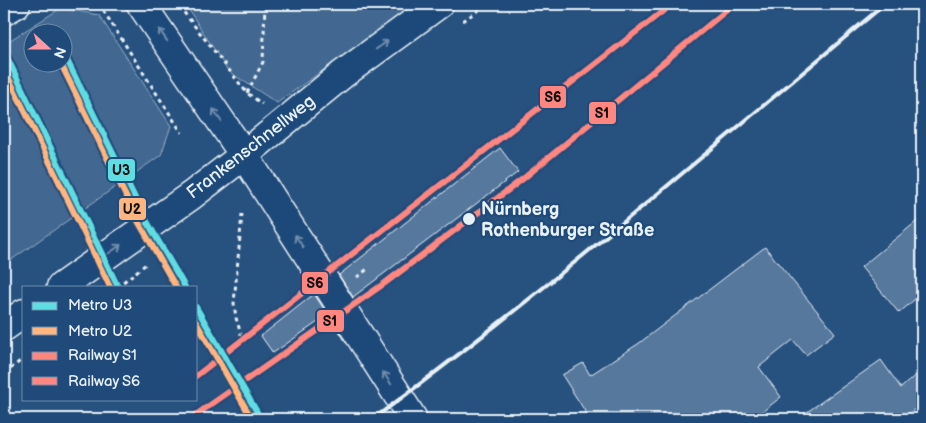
<svg xmlns="http://www.w3.org/2000/svg" width="926" height="423" viewBox="0 0 926 423" font-family="'Balsamiq Sans',sans-serif">
<style>
.green{fill:#436891;stroke:#96acc4;fill-rule:evenodd}
.building{fill:#57789d;stroke:#e8f1f8}
.lines{fill:none;stroke-linecap:round;stroke-linejoin:round}
.secondary-casing{stroke:#e8f1f8;stroke-width:31}
.primary-casing{stroke:#e8f1f8;stroke-width:31}
.trunk-casing{stroke:#e8f1f8;stroke-width:31}
.path{stroke:#e8f1f8;stroke-width:3;stroke-dasharray:4 4;stroke-linecap:butt}
.secondary{stroke:#1f4a7a;stroke-width:28}
.primary{stroke:#1f4a7a;stroke-width:28}
.trunk{stroke:#1f4a7a;stroke-width:28}
.rail{stroke:#e8f1f8;stroke-width:4}
.rail-1-casing{stroke:#1f4a7a;stroke-width:10}
.rail-2-casing{stroke:#1f4a7a;stroke-width:10}
.rail-1{stroke:#ff8780;stroke-width:6}
.rail-2{stroke:#ff8680;stroke-width:6}
.metro-1-casing{stroke:#1f4a7a;stroke-width:10}
.metro-2-casing{stroke:#1f4a7a;stroke-width:10}
.metro-1{stroke:#60dde2;stroke-width:6}
.metro-2{stroke:#ffb580;stroke-width:6}
.oneway{stroke:#6f8dac}
.stop-dot{fill:#e8f1f8;stroke:#1f4a7a;stroke-width:2}
.labels{text-anchor:middle;dominant-baseline:central;stroke-width:4.5;stroke-linejoin:round;paint-order:stroke}
.street-label{font-size:18px;fill:#e8f1f8;stroke:#1f4a7a}
.stop-label{font-size:18px;font-weight:bold;fill:#e8f1f8;stroke:#1f4a7a;text-anchor:start}
.line-badge{stroke:#1f4a7a;stroke-width:2}
.pale-badge-label{font-size:14px;text-anchor:middle;font-weight:bold;fill:#111}
</style>
<rect width="100%" height="100%" fill="#27517f"/>
<filter id="ink" filterUnits="userSpaceOnUse"><feTurbulence type="fractalNoise" baseFrequency=".02" numOctaves="2"/><feDisplacementMap in="SourceGraphic" scale="10" xChannelSelector="R" yChannelSelector="G"/><feConvolveMatrix kernelMatrix="1 2 1 2 8 2 1 2 1" color-interpolation-filters="sRGB"/></filter>
<g filter="url(#ink)">
<g class="green">
<path d="M 185,4 L 416,4 L 277,103 L 228,71 Z"/>
<path d="M 61,8 L 99,15 L 171,126 L 161,155 L 4,265 L 4,44 ZM 32,32 L 62,32 L 62,62 L 32,62 Z"/>
</g>
<g class="building">
<path d="M 500,148 L 518,172 L 353,297 L 339,275 Z"/>
<path d="M 922,217 L 922,293 L 899,313 L 861,267 Z"/>
<path d="M 765,247 L 835,333 L 806,355 L 793,340 L 759,367 L 781,397 L 753,419 L 590,419 L 562,375 L 583,363 L 590,375 L 638,344 Z"/>
<path d="M 314,294 L 328,315 L 273,353 L 261,336 Z"/>
<path d="M 881,360 L 901,388 L 922,369 L 922,404 L 901,419 L 797,419 Z"/>
</g>
<g class="lines">
<g class="secondary-casing">
<path id="secondary" d="M 141,4 L 244,155 L 413,419"/>
</g>
<g class="primary-casing">
<g id="primary">
<path d="M 4,11 L 16,4"/>
<path d="M 61,287 L 192,195 L 244,155"/>
<path d="M 4,327 L 24,313"/>
</g>
</g>
<g class="trunk-casing">
<path id="trunk" d="M 244,155 L 343,74 L 439,4"/>
</g>
<g class="path">
<path d="M 99,4 L 182,133"/>
<path d="M 179,6 L 247,93 L 262,104"/>
<path d="M 463,21 L 487,4"/>
<path d="M 247,93 L 263,62 L 265,4"/>
<path d="M 242,214 L 234,303 L 236,318 L 244,344"/>
<path d="M 357,277 L 369,268"/>
<path d="M 117,287 L 146,264"/>
<path d="M 4,374 L 24,358"/>
</g>
<use href="#secondary" class="secondary"/>
<use href="#primary" class="primary"/>
<use href="#trunk" class="trunk"/>
<path class="rail" d="M 373,419 C 550,289 716,144 885,4"/>
<g class="rail-1-casing">
<path id="rail-1" d="M 190,419 L 385,283 L 524,178 L 734,4"/>
</g>
<g class="rail-2-casing">
<path id="rail-2" d="M 196,376 L 672,4"/>
</g>
<use href="#rail-1" class="rail-1"/>
<use href="#rail-2" class="rail-2"/>
<g class="metro-1-casing">
<g id="metro-1">
<path d="M 62,50 L 145,218 L 185,287"/>
<path d="M 4,51 L 118,287"/>
<path d="M 196,307 L 261,419"/>
</g>
</g>
<g class="metro-2-casing">
<g id="metro-2">
<path d="M 60,62 L 138,221 L 176,287"/>
<path d="M 4,68 L 110,287"/>
<path d="M 196,322 L 252,419"/>
</g>
</g>
<use href="#metro-1" class="metro-1"/>
<use href="#metro-2" class="metro-2"/>
</g>
<defs><path id="oneway-shaft" d="M-6 0H5M1.5-3L5.5 0L1.5 3" fill="none" stroke-width="1.6" stroke-linecap="round" stroke-linejoin="round" transform="scale(1.25)"/></defs>
<g class="oneway">
<use href="#oneway-shaft" transform="translate(163 35) rotate(-125)"/>
<use href="#oneway-shaft" transform="translate(382 45) rotate(-36)"/>
<use href="#oneway-shaft" transform="translate(217 115) rotate(-124)"/>
<use href="#oneway-shaft" transform="translate(299 241) rotate(-123)"/>
<use href="#oneway-shaft" transform="translate(115 249) rotate(-35)"/>
<use href="#oneway-shaft" transform="translate(387 378) rotate(-123)"/>
</g>
</g>
<circle class="stop-dot" cx="469" cy="219" r="7"/>
<g class="labels">
<g class="street-label">
<text transform="translate(251 147) rotate(-38)">Frankenschnellweg</text>
</g>
<g class="stop-label">
<text x="481" y="209">Nürnberg<tspan x="481" dy="21">Rothenburger Straße</tspan></text>
</g>
</g>
<g class="line-badge">
<rect x="539" y="85" width="28" height="24" rx="5" fill="#ff8680"/>
<rect x="588" y="101" width="29" height="24" rx="5" fill="#ff8780"/>
<rect x="107" y="158" width="29" height="24" rx="5" fill="#60dde2"/>
<rect x="118" y="197" width="29" height="24" rx="5" fill="#ffb580"/>
<rect x="301" y="271" width="28" height="24" rx="5" fill="#ff8680"/>
<rect x="316" y="309" width="29" height="24" rx="5" fill="#ff8780"/>
</g>
<g class="pale-badge-label">
<text x="553" y="102">S6</text>
<text x="602" y="118">S1</text>
<text x="121" y="175">U3</text>
<text x="132" y="214">U2</text>
<text x="315" y="288">S6</text>
<text x="330" y="326">S1</text>
</g>
<rect width="926" height="423" fill="none" stroke="#1f4a7a" stroke-width="20"/>
<rect x="10" y="10" width="906" height="403" fill="none" stroke="#e8f1f8" stroke-width="2" filter="url(#ink)"/>
<rect x="22" y="286" width="175" height="115" fill="#1f4a7a" stroke="#6f8dac"/>
<rect x="32" y="302" width="25" height="8" fill="#60dde2" stroke="#6f8dac"/>
<text x="68" y="310" font-size="15" fill="#e8f1f8">Metro U3</text>
<rect x="32" y="327" width="25" height="8" fill="#ffb580" stroke="#6f8dac"/>
<text x="68" y="336" font-size="15" fill="#e8f1f8">Metro U2</text>
<rect x="32" y="352" width="25" height="8" fill="#ff8780" stroke="#6f8dac"/>
<text x="68" y="360" font-size="15" fill="#e8f1f8">Railway S1</text>
<rect x="32" y="377" width="25" height="8" fill="#ff8680" stroke="#6f8dac"/>
<text x="68" y="386" font-size="15" fill="#e8f1f8">Railway S6</text>
<g transform="translate(48 48) rotate(111)"><circle r="24" fill="#1f4a7a" stroke="#6f8dac"/>
<path d="M0-4L9 19L0 12L-9 19Z" fill="#ff9aa2"/>
<text y="-8" font-size="14" font-weight="bold" text-anchor="middle" fill="#e8f1f8">N</text>
</g>
</svg>
